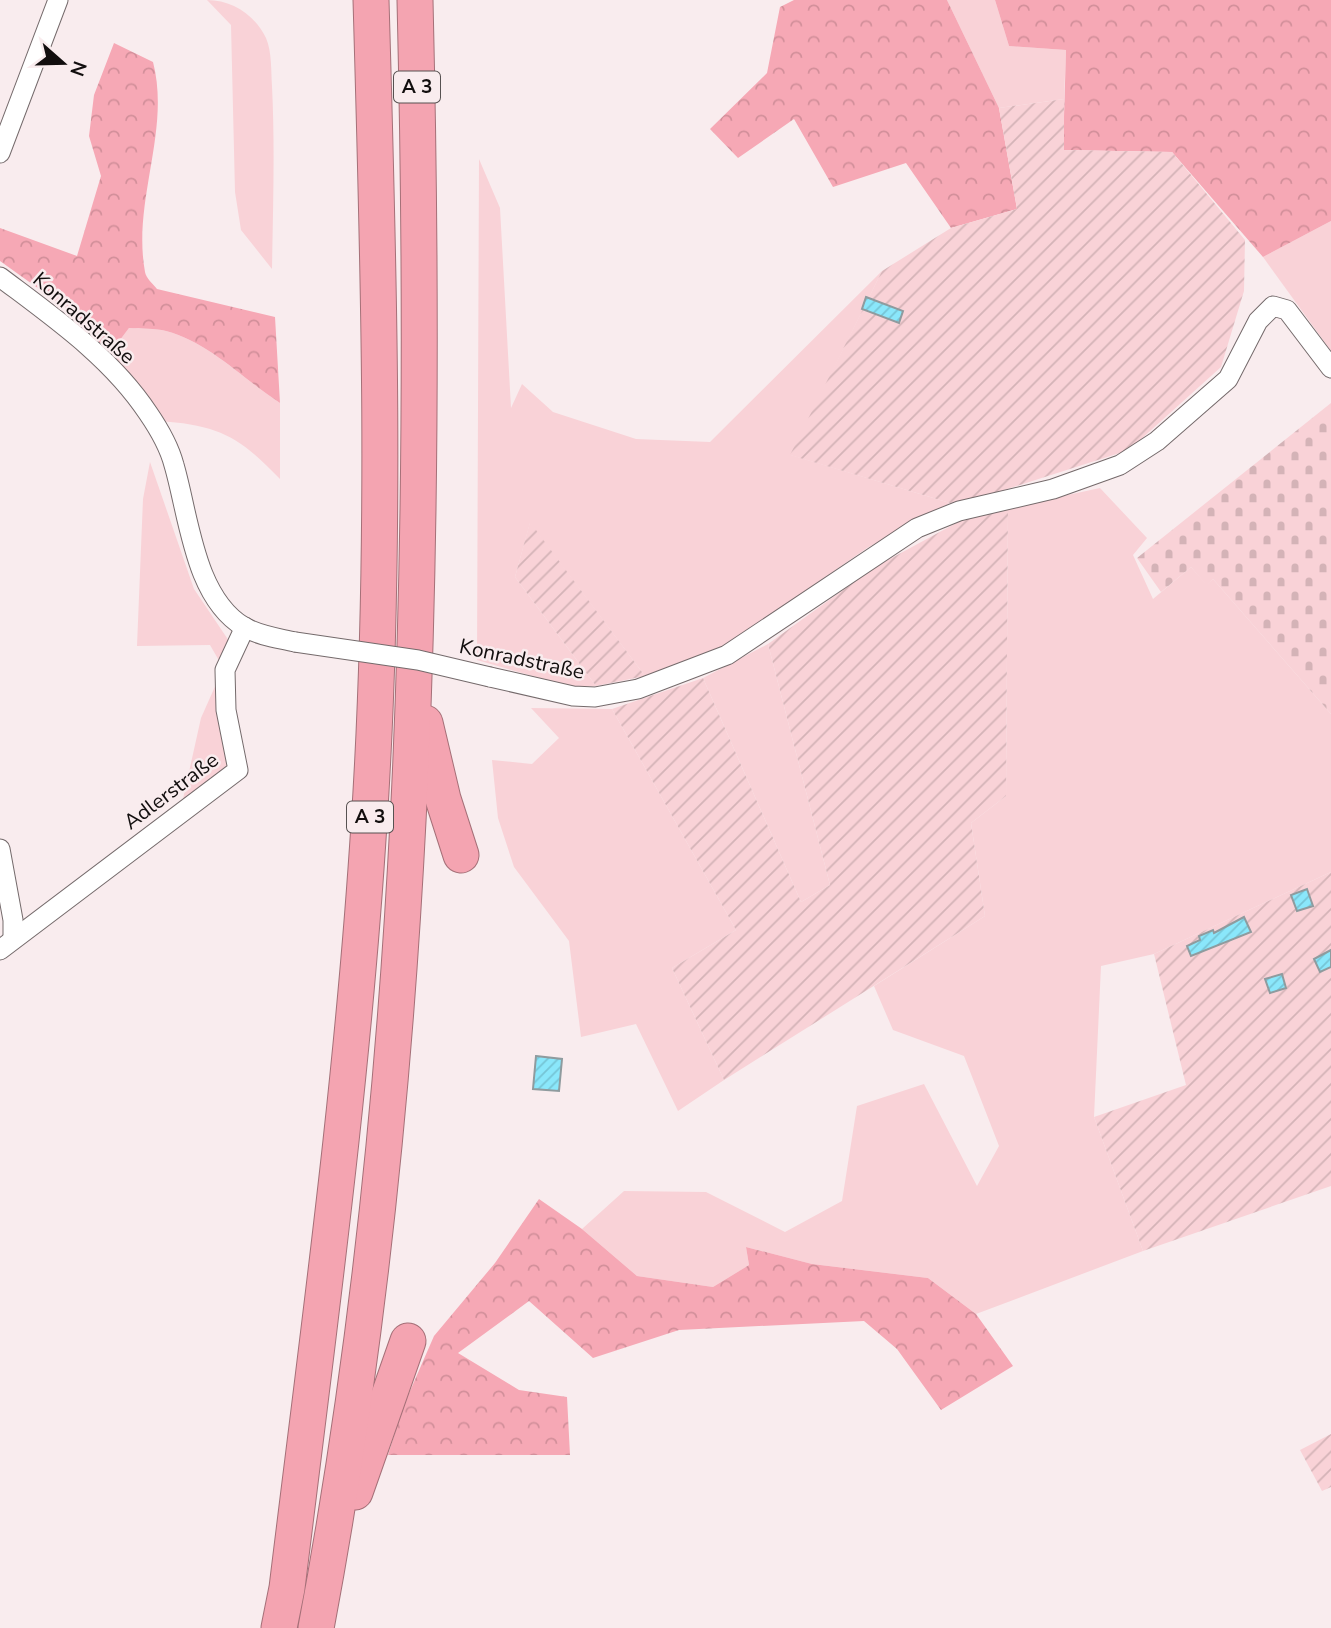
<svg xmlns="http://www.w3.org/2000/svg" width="1331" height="1628" viewBox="0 0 1331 1628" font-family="'Nunito Sans',sans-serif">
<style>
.grass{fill:#f9d2d7}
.forest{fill:url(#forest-crowns)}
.cemetery{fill:url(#cemetery-stones)}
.garden{fill:url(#garden-furrows)}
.building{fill:url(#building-hatch);stroke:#8f9b9e;stroke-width:2}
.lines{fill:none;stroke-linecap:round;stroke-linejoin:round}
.street-casing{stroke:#746a6b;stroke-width:21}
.highway-casing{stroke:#a57078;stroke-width:37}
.street{stroke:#fff;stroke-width:19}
.highway{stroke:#f4a4b1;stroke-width:35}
.street-bridge-casing{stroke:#746a6b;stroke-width:21;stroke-linecap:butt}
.street-bridge{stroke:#fff;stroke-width:19}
.labels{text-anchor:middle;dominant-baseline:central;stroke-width:5;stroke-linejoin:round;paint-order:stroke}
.shield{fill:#f9ecee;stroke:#575151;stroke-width:2}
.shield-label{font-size:19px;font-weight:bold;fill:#120e0e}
.street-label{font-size:21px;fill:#120e0e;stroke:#f9ecee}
</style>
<defs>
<pattern id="forest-crowns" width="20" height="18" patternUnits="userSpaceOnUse" patternTransform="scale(1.75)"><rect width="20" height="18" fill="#f6a8b5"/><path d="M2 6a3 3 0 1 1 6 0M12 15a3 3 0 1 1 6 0" fill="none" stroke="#d28f9a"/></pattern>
<pattern id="cemetery-stones" width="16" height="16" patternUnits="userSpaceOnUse" patternTransform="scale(1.75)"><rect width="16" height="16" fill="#f9d2d7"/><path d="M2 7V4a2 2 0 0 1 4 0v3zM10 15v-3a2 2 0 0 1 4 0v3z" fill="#d4b3b7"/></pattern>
<pattern id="garden-furrows" width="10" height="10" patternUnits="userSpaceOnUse" patternTransform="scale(1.75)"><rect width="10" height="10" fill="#f9d2d7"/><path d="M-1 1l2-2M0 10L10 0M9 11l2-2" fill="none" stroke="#d4b3b7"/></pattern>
<pattern id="building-hatch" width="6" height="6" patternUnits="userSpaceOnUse" patternTransform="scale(1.75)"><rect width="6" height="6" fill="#8ae7fb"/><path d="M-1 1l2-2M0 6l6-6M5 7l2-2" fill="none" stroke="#76c5d6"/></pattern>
</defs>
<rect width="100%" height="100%" fill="#f9ecee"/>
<g class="grass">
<path d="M 207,0 C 232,0 255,15 266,38 C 272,52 271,71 272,86 C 275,147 273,208 272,269 L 241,230 L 235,192 L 231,25 Z"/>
<path d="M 947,0 L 995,0 L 1009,46 L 1066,50 L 1064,99 L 999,108 Z"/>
<path d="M 479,159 L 500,208 L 511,408 L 522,384 L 553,412 L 636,439 L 710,442 L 882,271 L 791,455 L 950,503 L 867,548 L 723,648 L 645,676 L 530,523 L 515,577 L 596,686 L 571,687 L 477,660 Z"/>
<path d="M 1331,221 L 1331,351 L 1263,257 Z"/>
<path d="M 129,328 C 141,329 155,328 166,331 C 209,342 244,380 280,403 L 280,479 C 240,437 219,425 159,421 L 115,360 L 117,344 Z"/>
<path d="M 150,462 L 194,589 L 229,641 L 221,664 L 210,645 L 137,646 L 143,499 Z"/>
<path d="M 1100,488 L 1147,538 L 1133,555 L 1153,599 L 1191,567 L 1207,585 L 1213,579 L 1331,714 L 1331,872 L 1154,954 L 1101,966 L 1094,1117 L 1143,1251 L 976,1314 L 928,1278 L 812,1264 L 746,1247 L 749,1265 L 713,1287 L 637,1276 L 582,1229 L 624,1191 L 706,1192 L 785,1232 L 842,1201 L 857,1106 L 924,1084 L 977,1186 L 999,1146 L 964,1056 L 893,1030 L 874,986 L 985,916 L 971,823 L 1006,796 L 1008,508 Z"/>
<path d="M 768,644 L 830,885 L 801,902 L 703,678 Z"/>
<path d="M 217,682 L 228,751 L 227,767 L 183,799 L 201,718 Z"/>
<path d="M 531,708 L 612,709 L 736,930 L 672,968 L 724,1080 L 678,1111 L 636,1024 L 581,1037 L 569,941 L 514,867 L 498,818 L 492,760 L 532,764 L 559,738 Z"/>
</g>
<g class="forest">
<path d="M 794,0 L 947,0 L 999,108 L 1017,209 L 951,228 L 906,163 L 833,187 L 794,119 L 738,158 L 710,129 L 767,73 L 780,7 Z"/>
<path d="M 995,0 L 1331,0 L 1331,221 L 1263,257 L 1172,152 L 1063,150 L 1066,50 L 1009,46 Z"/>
<path d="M 114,43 L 153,62 C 171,131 132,201 145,272 C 146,278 153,284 157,289 L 275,317 L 280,403 C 244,380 209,342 166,331 C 155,328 141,329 129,328 L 117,344 L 115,360 L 74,314 L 0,261 L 0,228 L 77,256 L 101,176 L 89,136 L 94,95 Z"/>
<path d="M 539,1199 L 582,1229 L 637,1276 L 713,1287 L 749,1265 L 746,1247 L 812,1264 L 928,1278 L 976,1314 L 1013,1366 L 941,1410 L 897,1349 L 864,1321 L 679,1330 L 593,1358 L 529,1301 L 458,1353 L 519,1390 L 567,1397 L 570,1455 L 388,1455 L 403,1407 L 434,1336 L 495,1263 Z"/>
</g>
<path class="cemetery" d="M 1331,403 L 1331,714 L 1213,579 L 1207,586 L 1191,567 L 1161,592 L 1137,558 Z"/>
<g class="garden">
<path d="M 1064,99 L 1064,150 L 1172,152 L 1245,240 L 1244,291 L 1221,367 L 1129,450 L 976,499 L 950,503 L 790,455 L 882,271 L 951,228 L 1017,209 L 999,108 Z"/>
<path d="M 1008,508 L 1006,796 L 971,823 L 985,916 L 724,1080 L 672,968 L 736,930 L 612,709 L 703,678 L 801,902 L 830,885 L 768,644 L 875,567 L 960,521 Z"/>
<path d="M 530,522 L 645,676 L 596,686 L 515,577 Z"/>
<path d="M 1331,872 L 1331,1186 L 1143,1251 L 1094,1117 L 1186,1085 L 1154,954 Z"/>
<path d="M 1331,1434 L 1331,1487 L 1322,1491 L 1300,1450 Z"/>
</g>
<g class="building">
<path d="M 866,297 L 903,311 L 899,323 L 862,309 Z"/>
<path d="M 1307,889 L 1313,906 L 1297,911 L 1291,895 Z"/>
<path d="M 1244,917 L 1251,932 L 1191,956 L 1187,946 L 1200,940 L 1199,936 L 1213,930 L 1214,933 Z"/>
<path d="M 1331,950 L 1331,967 L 1320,972 L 1314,959 Z"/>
<path d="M 1282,974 L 1286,988 L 1270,993 L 1265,979 Z"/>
<path d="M 536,1056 L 562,1059 L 559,1091 L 533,1089 Z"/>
</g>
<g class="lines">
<g class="street-casing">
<g id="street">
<path d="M 0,153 L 58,0"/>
<path d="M 0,277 C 53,317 111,357 148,413 C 159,429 169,446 174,465 C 189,516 194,597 244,627 C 260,636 278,638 295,642"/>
<path d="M 490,677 L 573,696 L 595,697 L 638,689 L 727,655 L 917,528 L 959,511 L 1053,489 L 1120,465 L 1157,441 L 1228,379 L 1258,321 L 1273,306 L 1287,310 L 1331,368"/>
<path d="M 0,849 L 13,920 L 13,938"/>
<path d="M 0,950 L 238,770 L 226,710 L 225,670 L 245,627"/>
</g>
</g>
<g class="highway-casing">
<g id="highway">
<path d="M 425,723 L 443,799 L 461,855"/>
<path d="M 355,1492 L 408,1341"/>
<path d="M 279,1628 L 287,1588 C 318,1334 353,1080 369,824 C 387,550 379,274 371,0"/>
<path d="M 316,1628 C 417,1092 428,543 415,0"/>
</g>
</g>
<use href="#street" class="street"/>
<use href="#highway" class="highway"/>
<g class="street-bridge-casing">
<path id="street-bridge" d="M 295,642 L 418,660 L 490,677"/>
</g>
<use href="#street-bridge" class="street-bridge"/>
</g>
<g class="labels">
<g class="shield">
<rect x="394" y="71.5" width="46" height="31" rx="5"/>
<rect x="347" y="801.5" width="46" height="31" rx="5"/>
</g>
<g class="shield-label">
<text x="417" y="87">A 3</text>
<text x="370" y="817">A 3</text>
</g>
<g class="street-label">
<text transform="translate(84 318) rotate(41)">Konradstraße</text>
<text transform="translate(522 659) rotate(12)">Konradstraße</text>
<text transform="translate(171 791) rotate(-37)">Adlerstraße</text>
</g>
</g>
<g transform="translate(63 63) rotate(110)" stroke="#f9ecee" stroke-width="5" paint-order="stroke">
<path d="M0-5L12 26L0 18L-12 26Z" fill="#120e0e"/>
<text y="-10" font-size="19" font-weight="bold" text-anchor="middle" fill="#120e0e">N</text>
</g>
</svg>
